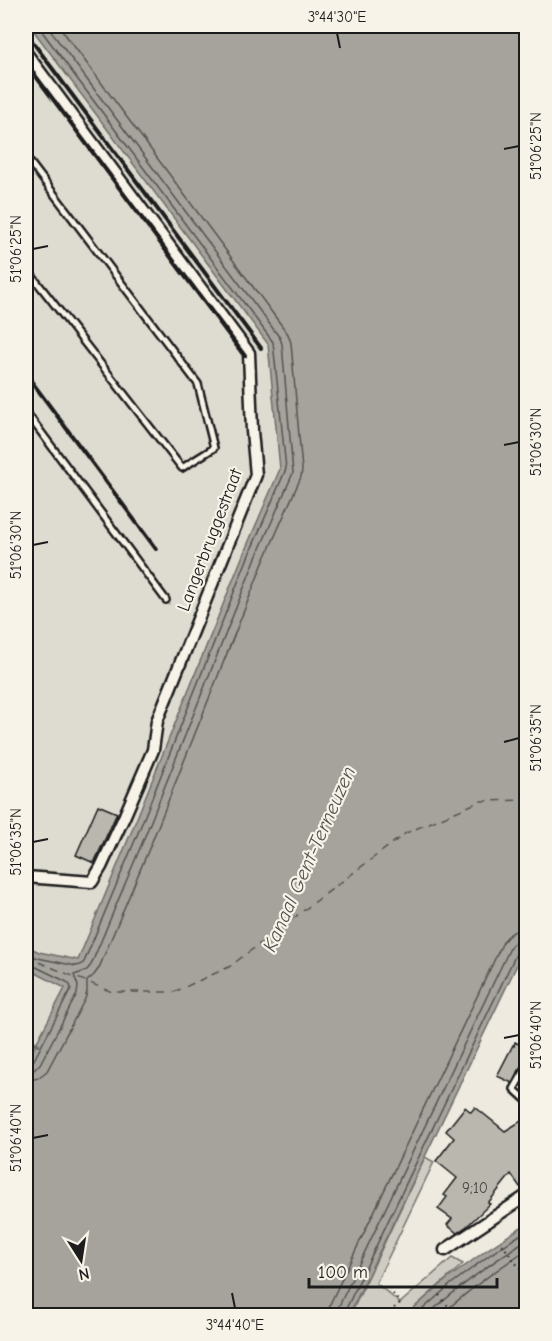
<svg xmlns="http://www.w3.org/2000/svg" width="552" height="1341" viewBox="0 0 552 1341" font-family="'Comic Neue',sans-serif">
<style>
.built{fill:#dedbd1}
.green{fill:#cfccc3;stroke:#767470;stroke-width:1.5}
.water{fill:#a6a39d;stroke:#6f6d69;stroke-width:1.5}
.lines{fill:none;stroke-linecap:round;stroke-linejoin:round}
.shore{stroke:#535250;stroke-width:1.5}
.stream{stroke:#6f6d69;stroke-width:4}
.ferry{stroke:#535250;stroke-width:1.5;stroke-dasharray:8 6;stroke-linecap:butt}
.building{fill:#bab7af;stroke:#1c1c1c;stroke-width:1.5}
.lane-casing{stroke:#1c1c1c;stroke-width:10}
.street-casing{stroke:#1c1c1c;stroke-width:15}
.path{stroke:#1c1c1c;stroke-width:2;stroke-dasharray:1.5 4.5;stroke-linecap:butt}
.lane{stroke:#f7f3e8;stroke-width:5}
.street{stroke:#f7f3e8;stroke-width:10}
.rail{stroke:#1c1c1c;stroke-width:4}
.ticks{fill:none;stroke:#1c1c1c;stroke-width:2}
.labels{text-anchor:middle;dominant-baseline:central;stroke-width:4.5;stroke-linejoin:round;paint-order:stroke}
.number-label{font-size:15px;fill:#444341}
.street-label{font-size:18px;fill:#1c1c1c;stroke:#f7f3e8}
.water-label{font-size:20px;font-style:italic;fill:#535250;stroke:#f7f3e8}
.neatline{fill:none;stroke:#1c1c1c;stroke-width:2}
.ticks-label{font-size:15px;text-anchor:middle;fill:#1c1c1c}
</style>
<rect width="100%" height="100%" fill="#eeeae0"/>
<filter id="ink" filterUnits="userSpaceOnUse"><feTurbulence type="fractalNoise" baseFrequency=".0167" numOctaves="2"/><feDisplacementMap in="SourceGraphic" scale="12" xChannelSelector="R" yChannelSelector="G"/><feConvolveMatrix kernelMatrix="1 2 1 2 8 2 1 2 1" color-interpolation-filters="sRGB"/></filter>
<g filter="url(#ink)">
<g class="built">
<path d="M 26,26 L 30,26 L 268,345 L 280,469 L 243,555 L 130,835 L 78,961 L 39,952 L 29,948 L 27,951 L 26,951 Z"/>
<path d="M 26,968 L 65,988 L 26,1063 Z"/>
</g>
<path class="green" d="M 425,1157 L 434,1162 L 376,1283 L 400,1303 L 452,1258 L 463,1264 L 406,1315 L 350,1316 Z"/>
<g class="water">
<path d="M 30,26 L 526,26 L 526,946 L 349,1315 L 26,1315 L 26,1063 L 65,988 L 26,968 L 26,951 L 27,951 L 29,947 L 39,952 L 78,960 L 130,835 L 243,555 L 280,469 L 268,344 Z"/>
<path d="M 526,1224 L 526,1315 L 406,1315 L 447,1279 L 488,1249 Z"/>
</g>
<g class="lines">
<g class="shore">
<path d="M 26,955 L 31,955 L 38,958 L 76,966 L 81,965 L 84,962 L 136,838 L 248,557 L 286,469 L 273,342 L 38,26"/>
<path d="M 26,963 L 30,964 L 67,982 L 70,985 L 71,989 L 34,1060 L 30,1063 L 26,1064"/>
<path d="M 26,1072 L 34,1070 L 40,1064 L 77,994 L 78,986 L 74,975 L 86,971 L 91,965 L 143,841 L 255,560 L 293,473 L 282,344 L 280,338 L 47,26"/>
<path d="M 26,1081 L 38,1078 L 47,1071 L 85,999 L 87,992 L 87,981 L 94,975 L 99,968 L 151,844 L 263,563 L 301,477 L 302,470 L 291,343 L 288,334 L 59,26"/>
<path d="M 328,1316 L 330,1304 L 503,942 C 509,933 516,929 526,929"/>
<path d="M 337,1316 L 338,1308 L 511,946 L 518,939 L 526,938"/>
<path d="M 345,1316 L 345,1311 L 518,950 L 522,946 L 526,946"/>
<path d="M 415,1316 L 451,1284 L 491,1254 L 526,1231"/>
<path d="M 426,1316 C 458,1287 491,1263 526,1240"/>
<path d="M 440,1316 C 467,1291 496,1270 526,1250"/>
</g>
<path class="stream" d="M 28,1038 L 38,1045"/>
<path class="ferry" d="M 26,957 L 112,992 L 174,992 L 229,967 L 406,833 L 481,801 L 526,800"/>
</g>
<g class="building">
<path d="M 98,805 L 117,813 L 94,863 L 76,855 Z"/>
<path d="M 515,1042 L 526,1048 L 526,1057 L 512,1083 L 497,1076 L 513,1045 L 514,1046 Z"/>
<path d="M 465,1107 L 471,1112 L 475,1107 L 505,1131 L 526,1118 L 526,1183 L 520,1187 L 511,1174 L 488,1203 L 490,1204 L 467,1226 L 457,1233 L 447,1225 L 452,1219 L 438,1209 L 447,1197 L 444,1195 L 457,1178 L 436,1161 L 454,1138 L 446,1131 Z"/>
</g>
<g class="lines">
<g class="lane-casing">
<g id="lane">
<path d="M 26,157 L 198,384 L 214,448 L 182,468 L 26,268"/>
<path d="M 26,412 L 166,600"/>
<path d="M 526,1068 L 514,1089 L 526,1100"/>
</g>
</g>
<g class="street-casing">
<g id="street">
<path d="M 26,53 L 249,353 L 252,431 L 256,475 L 157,721 L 153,750 L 125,815 L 101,867 L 92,882 L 26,877"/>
<path d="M 445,1250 L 526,1196"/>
</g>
</g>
<g class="path">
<path d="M 502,1244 L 526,1277"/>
<path d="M 439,1295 L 456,1316"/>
<path d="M 385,1316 L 400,1303 L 390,1290"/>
</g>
<use href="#lane" class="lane"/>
<use href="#street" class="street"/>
<g class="rail">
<path d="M 26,33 L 261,348"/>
<path d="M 26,63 L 245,356"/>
<path d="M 26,374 L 156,549"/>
</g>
</g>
</g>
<path class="ticks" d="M 337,33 L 340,48M 504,149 L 519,146M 33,249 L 48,246M 504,445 L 519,442M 33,545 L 48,542M 504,742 L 519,738M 33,842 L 48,839M 504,1038 L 519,1035M 33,1138 L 48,1135M 232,1293 L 235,1308"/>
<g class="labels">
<g class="number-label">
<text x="475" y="1188">9;10</text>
</g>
<g class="street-label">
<text transform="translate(210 540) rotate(-69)">Langerbruggestraat</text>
</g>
<g class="water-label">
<text transform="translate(309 859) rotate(-66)">Kanaal Gent-Terneuzen</text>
</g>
</g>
<rect width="552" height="1341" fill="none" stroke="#f7f3e8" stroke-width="66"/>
<g transform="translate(81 1260) rotate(168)" stroke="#f7f3e8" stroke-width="4.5" paint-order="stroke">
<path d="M0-4.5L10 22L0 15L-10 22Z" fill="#1c1c1c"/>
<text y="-9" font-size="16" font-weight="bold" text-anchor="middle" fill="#1c1c1c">N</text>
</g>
<path d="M309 1278v9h188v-9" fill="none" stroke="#1c1c1c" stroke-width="3"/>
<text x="318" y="1278" font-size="18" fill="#1c1c1c" stroke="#f7f3e8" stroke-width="4.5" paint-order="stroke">100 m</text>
<rect x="33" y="33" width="486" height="1275" class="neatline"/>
<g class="ticks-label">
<text x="337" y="22">3°44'30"E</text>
<text transform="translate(536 146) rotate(-90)" y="5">51°06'25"N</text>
<text transform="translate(16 249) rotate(-90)" y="5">51°06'25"N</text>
<text transform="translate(536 442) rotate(-90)" y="5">51°06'30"N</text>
<text transform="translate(16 545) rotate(-90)" y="5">51°06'30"N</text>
<text transform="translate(536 738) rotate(-90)" y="5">51°06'35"N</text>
<text transform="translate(16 842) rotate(-90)" y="5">51°06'35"N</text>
<text transform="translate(536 1035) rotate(-90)" y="5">51°06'40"N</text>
<text transform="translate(16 1138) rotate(-90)" y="5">51°06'40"N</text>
<text x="235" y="1330">3°44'40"E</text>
</g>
</svg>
